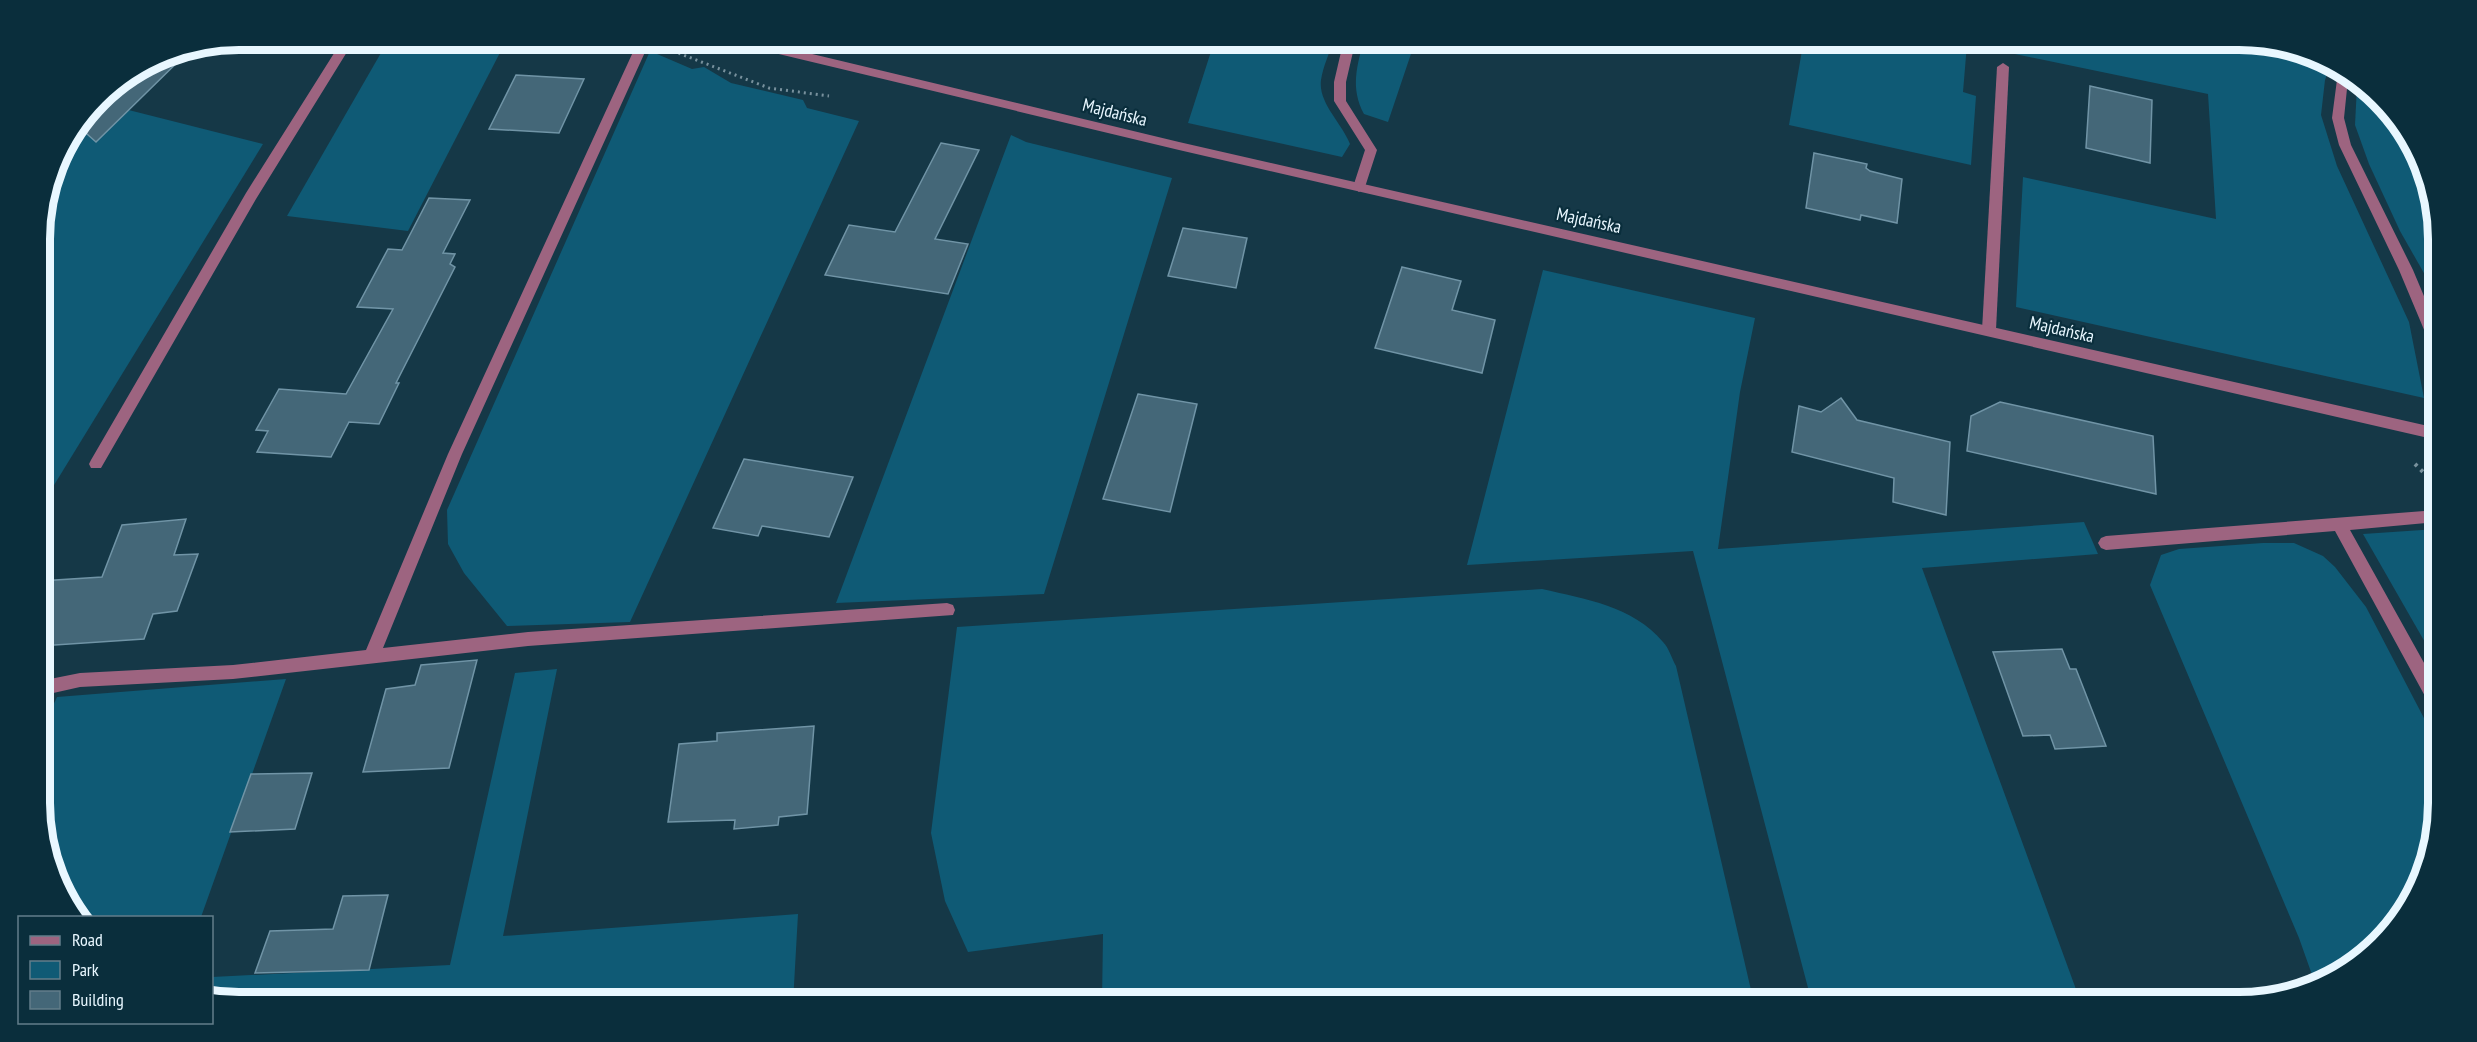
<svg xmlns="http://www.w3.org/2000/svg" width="2477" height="1042" viewBox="0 0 2477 1042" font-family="'PT Sans Narrow',sans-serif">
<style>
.green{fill:#0f5a75}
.building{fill:#446778;stroke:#7094a6;stroke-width:1.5}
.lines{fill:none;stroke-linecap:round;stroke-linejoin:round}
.path-far1{stroke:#78919d;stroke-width:3;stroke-dasharray:2 4;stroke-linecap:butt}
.path{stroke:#78919d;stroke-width:4;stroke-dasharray:3 5;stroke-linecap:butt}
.lane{fill:#9d6480;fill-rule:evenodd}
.street{fill:#9d6480;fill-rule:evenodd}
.labels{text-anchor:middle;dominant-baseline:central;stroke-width:4.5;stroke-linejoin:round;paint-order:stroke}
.street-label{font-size:18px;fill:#e8f7ff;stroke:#0a2e3c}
.rim{fill:none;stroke:#e8f7ff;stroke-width:8}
</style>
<rect width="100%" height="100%" fill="#153847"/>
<g class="green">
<path d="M 389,39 L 507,39 L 408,231 L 287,216 Z"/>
<path d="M 1215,39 L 1334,39 C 1330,52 1323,66 1321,80 C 1318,103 1342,123 1350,144 L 1342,157 L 1188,123 Z"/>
<path d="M 1364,39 L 1416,39 L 1388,122 L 1364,114 C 1350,88 1357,66 1364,39 Z"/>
<path d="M 1804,39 L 2239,39 L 2315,54 L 2330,66 L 2325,80 L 2321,115 L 2337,166 L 2409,322 L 2424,398 L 2016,307 L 2023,177 L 2216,219 L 2208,94 L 1967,44 L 1963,92 L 1976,96 L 1971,165 L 1789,125 Z"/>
<path d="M 650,51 L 692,69 L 704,67 L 731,83 L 803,100 L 807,108 L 859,121 L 630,622 L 507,626 L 464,573 L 448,544 L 447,510 Z"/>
<path d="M 2357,86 L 2397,117 L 2436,212 L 2437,296 L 2400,231 L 2369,164 L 2355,125 Z"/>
<path d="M 97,102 L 263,144 L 40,508 L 39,225 L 60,150 Z"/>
<path d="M 1011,135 L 1026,142 L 1172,178 L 1044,594 L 836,603 Z"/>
<path d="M 1543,270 L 1755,318 L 1740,392 L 1718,549 L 2084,522 L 2098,554 L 1922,568 L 2081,1003 L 1812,1003 L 1693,551 L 1467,565 Z"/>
<path d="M 2437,529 L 2438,665 L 2363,534 Z"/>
<path d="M 2263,543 L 2294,543 L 2323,556 L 2335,567 L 2366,607 L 2438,745 L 2438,804 L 2423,880 L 2360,962 L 2316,986 L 2299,938 L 2150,585 L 2161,555 L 2179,549 Z"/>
<path d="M 1542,589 C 1585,599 1633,606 1663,642 C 1669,648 1672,659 1676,666 L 1754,1003 L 1102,1003 L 1103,934 L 968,952 L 945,901 L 931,833 L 957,627 Z"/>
<path d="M 557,669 L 503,936 L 798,914 L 793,1003 L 238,1003 L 212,998 L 212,977 L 450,965 L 515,673 Z"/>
<path d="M 286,679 L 201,917 L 77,917 L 41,830 L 41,732 L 57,697 Z"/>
</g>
<g class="building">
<path d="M 192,48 L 96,142 L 78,126 L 107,89 L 162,54 Z"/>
<path d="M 516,75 L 584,79 L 559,133 L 489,129 Z"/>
<path d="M 2090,86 L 2152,100 L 2150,163 L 2086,148 Z"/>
<path d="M 941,143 L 979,150 L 935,239 L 968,244 L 948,294 L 825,275 L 849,225 L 895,232 Z"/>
<path d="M 1814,153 L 1867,164 L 1866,168 L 1870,171 L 1902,179 L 1897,223 L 1861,215 L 1860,220 L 1806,208 Z"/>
<path d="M 429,198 L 470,200 L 443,253 L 455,254 L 450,264 L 455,267 L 396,383 L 399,383 L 379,424 L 349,422 L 331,457 L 257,452 L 268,431 L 256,430 L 279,389 L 346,394 L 393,309 L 357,307 L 388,249 L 402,250 Z"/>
<path d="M 1183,228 L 1247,238 L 1236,288 L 1168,276 Z"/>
<path d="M 1402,267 L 1461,281 L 1452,310 L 1495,320 L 1482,373 L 1375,348 Z"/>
<path d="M 1138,394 L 1197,404 L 1170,512 L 1103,499 Z"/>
<path d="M 1841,398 L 1857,420 L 1950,442 L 1946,515 L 1893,502 L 1894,478 L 1792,452 L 1799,406 L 1821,412 Z"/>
<path d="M 2000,402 L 2153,436 L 2156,494 L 1967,451 L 1971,416 Z"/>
<path d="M 744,459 L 853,477 L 829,537 L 762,526 L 758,536 L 713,528 Z"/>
<path d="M 186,519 L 174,555 L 198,554 L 177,611 L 153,614 L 144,639 L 40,646 L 40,581 L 102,577 L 122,525 Z"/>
<path d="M 2062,649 L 2070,669 L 2076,669 L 2106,746 L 2055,749 L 2050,735 L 2023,736 L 1993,652 Z"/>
<path d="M 477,660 L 449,768 L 363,772 L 386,689 L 415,685 L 421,665 Z"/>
<path d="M 814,726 L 807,814 L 779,817 L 778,825 L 734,829 L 735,820 L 668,822 L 679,744 L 717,741 L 717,733 Z"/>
<path d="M 312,773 L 295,829 L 230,832 L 251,774 Z"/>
<path d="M 388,895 L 369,970 L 255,973 L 270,931 L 333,929 L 343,896 Z"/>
</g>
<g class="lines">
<path class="path-far1" d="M 673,51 L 769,88 L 829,96"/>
<path class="path" d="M 2415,464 L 2430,479 L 2436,481"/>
<g class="lane">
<path d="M 343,39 L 355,39 L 256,199 L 101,468 L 91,468 L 89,464 L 91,460 L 246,193 Z"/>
<path d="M 639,39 L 651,39 L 462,454 L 383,648 L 528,632 L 947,603 L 953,605 L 955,610 L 953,615 L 528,646 L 233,679 L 80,687 L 40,696 L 40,681 L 80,673 L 233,665 L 366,650 L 448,454 Z"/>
<path d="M 1344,39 L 1356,39 L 1346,82 L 1346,101 L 1377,150 L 1365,187 L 1359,192 L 1353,187 L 1365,150 L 1334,101 L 1334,82 Z"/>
<path d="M 2003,63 L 2009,67 L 1996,330 L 1989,335 L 1982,330 L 1997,67 Z"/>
<path d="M 2338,72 L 2348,79 L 2344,118 L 2351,145 L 2413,270 L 2437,327 L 2437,349 L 2430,344 L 2399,270 L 2339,145 L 2332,118 Z"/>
<path d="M 2437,510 L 2437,522 L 2350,530 L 2438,688 L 2438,711 L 2432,709 L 2335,531 L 2106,550 L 2101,548 L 2098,543 L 2101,538 L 2106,536 Z"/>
</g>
<path class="street" d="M 727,39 L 750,39 L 1179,142 L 2437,428 L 2437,440 L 1179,150 L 733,43 Z"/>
</g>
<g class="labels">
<g class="street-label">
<text transform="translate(1115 112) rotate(14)">Majdańska</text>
<text transform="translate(1589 220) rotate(12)">Majdańska</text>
<text transform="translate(2062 329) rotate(13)">Majdańska</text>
</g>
</g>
<path d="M0 0H2477V1042H0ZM239 50H2239A189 189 0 0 1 2428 239V803A189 189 0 0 1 2239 992H239A189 189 0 0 1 50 803V239A189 189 0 0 1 239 50Z" fill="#0a2e3c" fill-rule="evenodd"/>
<path class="rim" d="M239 50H2239A189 189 0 0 1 2428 239V803A189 189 0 0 1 2239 992H239A189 189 0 0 1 50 803V239A189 189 0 0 1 239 50Z"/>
<rect x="18" y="916" width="195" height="108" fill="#0a2e3c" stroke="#637e8a" stroke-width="1.5"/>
<rect x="30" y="936" width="30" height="9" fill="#9d6480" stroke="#637e8a" stroke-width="1.5"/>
<text x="72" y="946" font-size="18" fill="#e8f7ff">Road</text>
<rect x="30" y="961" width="30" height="18" fill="#0f5a75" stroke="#637e8a" stroke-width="1.5"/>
<text x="72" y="976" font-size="18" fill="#e8f7ff">Park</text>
<rect x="30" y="991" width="30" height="18" fill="#446778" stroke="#637e8a" stroke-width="1.5"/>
<text x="72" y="1006" font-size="18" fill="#e8f7ff">Building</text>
</svg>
